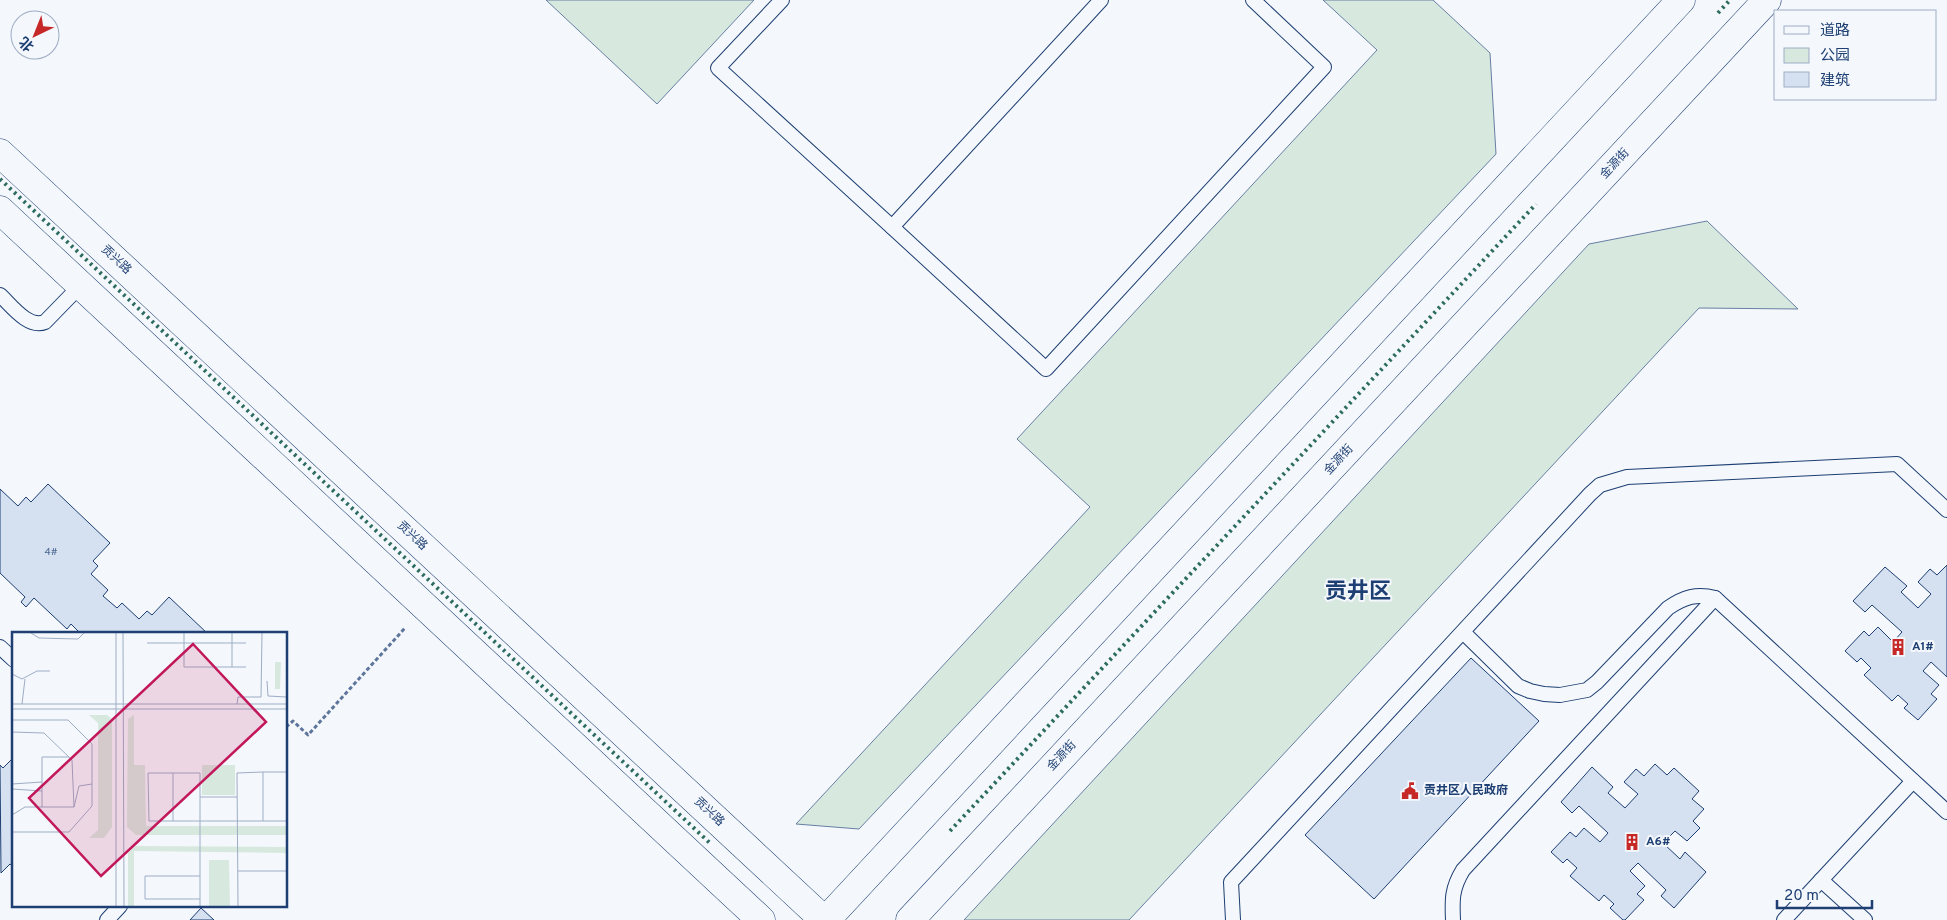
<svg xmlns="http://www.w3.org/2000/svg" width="1947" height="920" viewBox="0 0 1947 920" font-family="Overpass,'Noto Sans SC',sans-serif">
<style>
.green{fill:#d7e8df;stroke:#687fa3}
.building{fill:#d5e0f0;stroke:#1d3f73}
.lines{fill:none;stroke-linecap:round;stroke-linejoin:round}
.lane-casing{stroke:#1d3f73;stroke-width:16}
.secondary-casing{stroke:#1d3f73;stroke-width:29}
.primary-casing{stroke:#1d3f73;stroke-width:29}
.path{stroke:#5e769c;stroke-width:3;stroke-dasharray:4 2.5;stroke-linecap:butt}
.lane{stroke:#f4f7fb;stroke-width:14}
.secondary{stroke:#f4f7fb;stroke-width:28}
.primary{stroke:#f4f7fb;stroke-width:28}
.hedge{stroke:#2c6c60;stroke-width:4;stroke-dasharray:2.5 4;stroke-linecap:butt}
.labels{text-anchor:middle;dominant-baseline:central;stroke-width:4;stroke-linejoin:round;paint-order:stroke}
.number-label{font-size:10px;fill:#4b6792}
.street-label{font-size:12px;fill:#1d3f73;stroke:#f4f7fb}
.poi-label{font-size:12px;font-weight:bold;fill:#1d3f73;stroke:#f4f7fb;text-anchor:start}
.town-label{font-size:22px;font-weight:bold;fill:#1d3f73;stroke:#f4f7fb}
.inset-road{fill:none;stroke:#9eadc5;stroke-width:1}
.view{fill:#c2185b;fill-opacity:0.15;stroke:#c2185b;stroke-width:2.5}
.inset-edge{fill:none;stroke:#1d3f73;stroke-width:2.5}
</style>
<rect width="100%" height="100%" fill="#f4f7fb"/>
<g class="green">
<path d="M 546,0 L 754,0 L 657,104 Z"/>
<path d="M 1323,0 L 1433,0 L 1490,53 L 1496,154 L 859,829 L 796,824 L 1090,507 L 1017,439 L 1377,50 Z"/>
<path d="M 1707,221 L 1798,309 L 1699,308 L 1129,920 L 964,920 L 1589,244 Z"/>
</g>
<g class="building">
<path d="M 48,484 L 110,543 L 93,561 L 98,566 L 91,574 L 108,590 L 103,596 L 117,608 L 122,603 L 139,619 L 147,611 L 152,615 L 169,597 L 208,634 L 81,634 L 71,624 L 67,629 L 34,598 L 26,607 L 21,602 L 25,597 L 0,573 L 0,489 L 18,506 L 26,497 L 31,502 Z"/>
<path d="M 1947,565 L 1947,677 L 1931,662 L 1923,671 L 1939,685 L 1931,694 L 1937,699 L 1918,720 L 1904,708 L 1908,704 L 1898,695 L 1892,701 L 1864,675 L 1871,668 L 1861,658 L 1857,662 L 1845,651 L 1864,631 L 1869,636 L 1878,627 L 1893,642 L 1902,632 L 1872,605 L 1865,612 L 1853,601 L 1885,567 L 1907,586 L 1901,592 L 1918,608 L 1931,594 L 1918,582 L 1930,569 L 1937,575 Z"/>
<path d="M 1471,658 L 1539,721 L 1374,899 L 1305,835 Z"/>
<path d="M 14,757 L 14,867 L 10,864 L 1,873 L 0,765 L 3,768 Z"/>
<path d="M 1655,764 L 1667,775 L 1674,768 L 1699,791 L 1692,799 L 1704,809 L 1693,821 L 1700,828 L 1687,841 L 1675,831 L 1663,843 L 1680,859 L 1685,852 L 1706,872 L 1674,908 L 1661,896 L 1666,890 L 1638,863 L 1630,871 L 1645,886 L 1637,894 L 1644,900 L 1625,920 L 1623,920 L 1610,908 L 1614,904 L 1604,895 L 1599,901 L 1570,876 L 1577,868 L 1567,859 L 1563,863 L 1551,852 L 1570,832 L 1576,837 L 1584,828 L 1600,842 L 1608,833 L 1579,806 L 1572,813 L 1561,802 L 1592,767 L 1613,787 L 1608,793 L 1625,808 L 1638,794 L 1624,782 L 1636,769 L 1644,776 Z"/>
<path d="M 201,908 L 214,920 L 190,920 Z"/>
</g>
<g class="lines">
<g class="lane-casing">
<g id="lane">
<path d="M 782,0 L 718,68 L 892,227 L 1101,0"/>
<path d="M 892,227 L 1046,369 L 1324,67 L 1253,0"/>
<path d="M 0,295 C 11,305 28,329 45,322 L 81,285"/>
<path d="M 1463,632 L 1518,686 L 1530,691 L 1544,694 L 1560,695 L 1587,690 L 1597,682 L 1668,608 C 1684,597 1697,593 1715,598 L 1947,812"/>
<path d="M 0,647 L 14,660"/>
<path d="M 1821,880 L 1865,920"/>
<path d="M 107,920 L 120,906"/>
<path d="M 1233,920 L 1231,882 L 1590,494 L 1600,485 L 1627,477 L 1897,464 L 1947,510"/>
<path d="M 1453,920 C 1452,899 1452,888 1463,870 L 1715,598"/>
<path d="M 1784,920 L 1913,781"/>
</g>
</g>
<g class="secondary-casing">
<g id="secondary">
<path d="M 826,920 L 1681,0"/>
<path d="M 910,920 L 1767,0"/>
</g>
</g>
<g class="primary-casing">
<g id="primary">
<path d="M 0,153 L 824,920"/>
<path d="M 0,210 L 761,920"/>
</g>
</g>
<path class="path" d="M 286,727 L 293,721 L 308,735 L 405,628"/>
<use href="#lane" class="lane"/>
<use href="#secondary" class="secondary"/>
<use href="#primary" class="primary"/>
<g class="hedge">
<path d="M 1718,13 L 1730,0"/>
<path d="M 0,179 L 712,845"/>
<path d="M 950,831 L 1536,204"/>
</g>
</g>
<defs>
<g id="building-bare" transform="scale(1.35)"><path d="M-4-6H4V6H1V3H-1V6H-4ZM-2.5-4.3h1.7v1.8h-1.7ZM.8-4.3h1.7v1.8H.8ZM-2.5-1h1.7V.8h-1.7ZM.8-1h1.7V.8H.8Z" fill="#c62828" stroke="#f4f7fb" stroke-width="2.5" paint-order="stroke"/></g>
<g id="civic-bare" transform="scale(1.35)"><path d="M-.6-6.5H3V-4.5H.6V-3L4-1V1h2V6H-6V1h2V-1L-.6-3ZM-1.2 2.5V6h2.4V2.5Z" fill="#c62828" stroke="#f4f7fb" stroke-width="2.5" paint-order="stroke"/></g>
</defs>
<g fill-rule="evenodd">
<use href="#building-bare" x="1898" y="647"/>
<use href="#civic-bare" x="1410" y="791"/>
<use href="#building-bare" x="1632" y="842"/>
</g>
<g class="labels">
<g class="number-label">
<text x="51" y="552">4#</text>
</g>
<g class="street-label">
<text transform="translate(1615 164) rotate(-47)">金源街</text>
<text transform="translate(116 260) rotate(43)">贡兴路</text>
<text transform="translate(1339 460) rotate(-47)">金源街</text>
<text transform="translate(412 536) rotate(43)">贡兴路</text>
<text transform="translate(1062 756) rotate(-47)">金源街</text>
<text transform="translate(709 812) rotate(43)">贡兴路</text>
</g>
<g class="poi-label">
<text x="1912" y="647">A1#</text>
<text x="1424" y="791">贡井区人民政府</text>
<text x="1646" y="842">A6#</text>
</g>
<g class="town-label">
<text x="1358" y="592">贡井区</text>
</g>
</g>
<g transform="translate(12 632)">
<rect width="275" height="275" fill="#f4f7fb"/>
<path d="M 263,30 L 269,30 L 268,57 L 263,57 ZM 77,83 L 95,83 L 100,87 L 100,195 L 92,206 L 77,206 L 86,198 L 86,91 ZM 122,83 L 122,133 L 133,133 L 134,194 L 275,194 L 275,203 L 124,203 L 115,195 L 116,87 ZM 190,133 L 223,133 L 223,163 L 190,163 ZM 123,214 L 275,215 L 275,221 L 122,219 L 122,274 L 116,274 L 116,221 ZM 197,228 L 217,228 L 218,274 L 197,274 Z" fill="#d7e8df"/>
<path class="inset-road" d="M 19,1 L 27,6 L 66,7 L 72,1M 104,1 L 104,274M 111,1 L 112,274M 172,1 L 172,35 L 234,35M 135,11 L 234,11M 220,35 L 220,1M 0,42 L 10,47 L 25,39 L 38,39M 255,49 L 256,64 L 275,65M 0,72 L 275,72M 10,72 L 13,47M 225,72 L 226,65 L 249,65 L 250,1M 0,77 L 275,77M 0,88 L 56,88 L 80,112 L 80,174 L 57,200 L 0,200M 0,100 L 32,101 L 60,128 L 62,175M 251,140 L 275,140M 161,141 L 136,141 L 137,189 L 275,189M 0,152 L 30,150M 0,157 L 30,159M 188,165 L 225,165M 30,175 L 30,125 L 57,125M 0,183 L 13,175 L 62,175 L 67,154 L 80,152M 161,189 L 161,141 L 188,141 L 188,274M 226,239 L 275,239M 188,244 L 133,244 L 133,267 L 188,267M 226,274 L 225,141 L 251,140 L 251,189"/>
<path class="view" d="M 181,12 L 254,90 L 89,244 L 17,166 Z"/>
<rect width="275" height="275" class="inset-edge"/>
</g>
<rect x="1774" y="10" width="162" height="90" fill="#f4f7fb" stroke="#9eadc5"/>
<rect x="1784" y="26" width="25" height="8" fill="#f4f7fb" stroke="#9eadc5"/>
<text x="1820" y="35" font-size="15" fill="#1d3f73">道路</text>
<rect x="1784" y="48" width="25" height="15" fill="#d7e8df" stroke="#9eadc5"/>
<text x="1820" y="60" font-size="15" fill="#1d3f73">公园</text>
<rect x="1784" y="72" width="25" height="15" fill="#d5e0f0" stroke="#9eadc5"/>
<text x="1820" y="85" font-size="15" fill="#1d3f73">建筑</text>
<g transform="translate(35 35) rotate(223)"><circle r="24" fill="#f4f7fb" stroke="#9eadc5"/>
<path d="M0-4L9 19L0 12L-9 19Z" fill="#c62828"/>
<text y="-8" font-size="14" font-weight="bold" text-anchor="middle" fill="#1d3f73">北</text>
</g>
<path d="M1777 900v8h95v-8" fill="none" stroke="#1d3f73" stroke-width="2.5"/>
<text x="1784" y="900" font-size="15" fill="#1d3f73" stroke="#f4f7fb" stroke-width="4" paint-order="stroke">20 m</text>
</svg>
